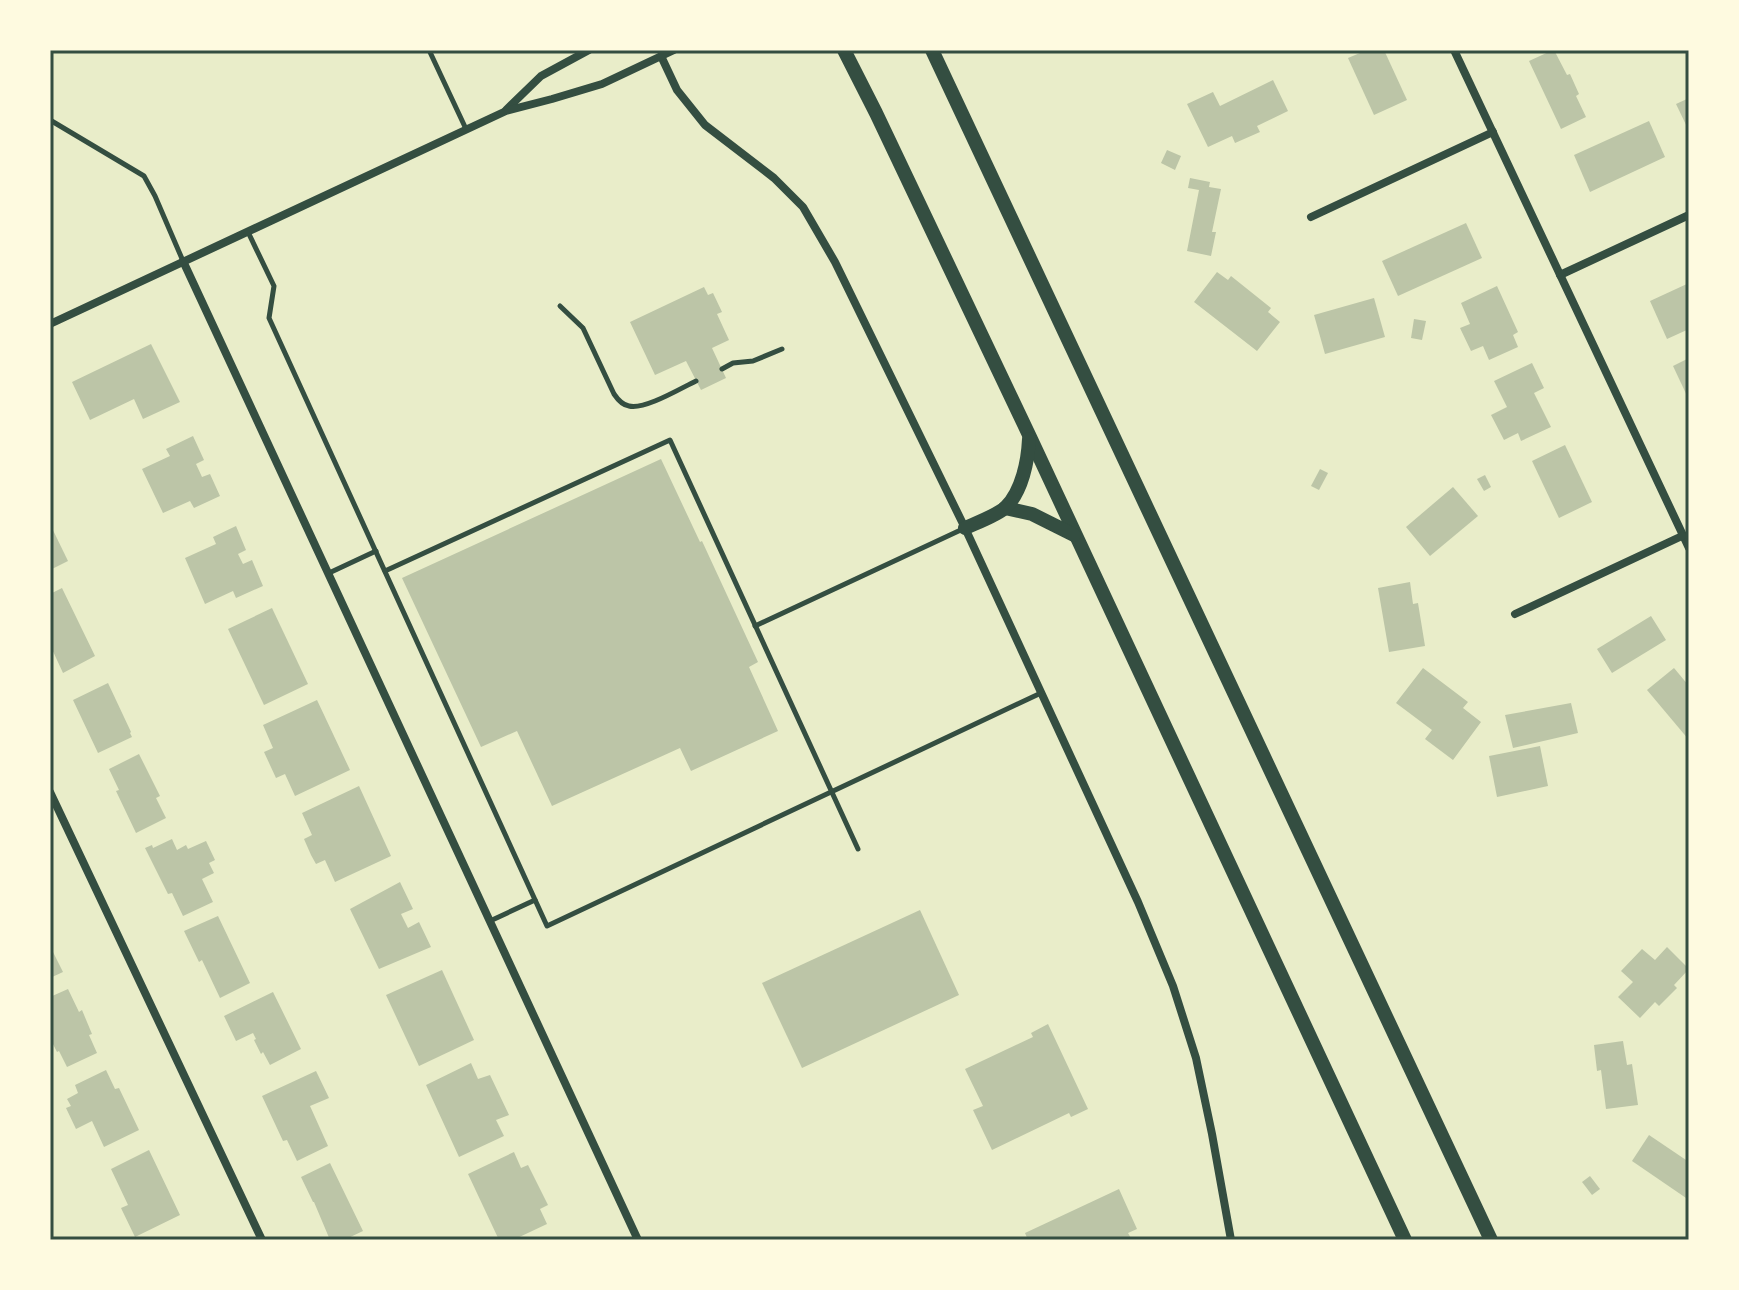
<svg xmlns="http://www.w3.org/2000/svg" width="1739" height="1290" viewBox="0 0 1739 1290" font-family="Mulish,sans-serif">
<style>
.building{fill:#bcc5a7}
.lines{fill:none;stroke-linecap:round;stroke-linejoin:round}
.service{stroke:#344e41;stroke-width:5}
.minor{stroke:#344e41;stroke-width:8}
.secondary{stroke:#344e41;stroke-width:14}
.neatline{fill:none;stroke:#344e41;stroke-width:3}
</style>
<rect width="100%" height="100%" fill="#e9edc9"/>
<g class="building">
<path d="M 1367,50 L 1384,50 L 1407,100 L 1374,115 L 1348,58 Z"/>
<path d="M 1553,50 L 1554,50 L 1567,75 L 1570,74 L 1579,94 L 1576,96 L 1586,117 L 1561,129 L 1529,61 Z"/>
<path d="M 1273,80 L 1288,111 L 1257,126 L 1260,132 L 1235,143 L 1232,136 L 1208,147 L 1187,104 L 1213,92 L 1220,106 Z"/>
<path d="M 1689,98 L 1689,131 L 1676,104 Z"/>
<path d="M 1649,121 L 1665,157 L 1590,192 L 1574,155 Z"/>
<path d="M 1167,150 L 1181,156 L 1175,170 L 1161,163 Z"/>
<path d="M 1190,178 L 1210,182 L 1209,187 L 1221,189 L 1212,232 L 1216,232 L 1211,256 L 1187,251 L 1199,190 L 1188,188 Z"/>
<path d="M 1466,223 L 1482,258 L 1398,296 L 1382,261 Z"/>
<path d="M 1217,272 L 1228,280 L 1231,276 L 1271,308 L 1268,312 L 1280,322 L 1257,351 L 1194,302 Z"/>
<path d="M 1689,283 L 1689,329 L 1667,339 L 1650,301 Z"/>
<path d="M 1497,286 L 1518,332 L 1513,335 L 1518,347 L 1489,360 L 1483,346 L 1471,351 L 1460,328 L 1470,324 L 1461,303 Z"/>
<path d="M 704,287 L 708,295 L 713,293 L 722,312 L 717,314 L 729,340 L 712,348 L 726,378 L 701,390 L 686,361 L 655,375 L 630,322 Z"/>
<path d="M 1374,298 L 1385,337 L 1325,354 L 1314,315 Z"/>
<path d="M 1414,319 L 1426,321 L 1422,340 L 1411,338 Z"/>
<path d="M 151,344 L 180,402 L 143,419 L 134,399 L 90,420 L 72,382 Z"/>
<path d="M 1689,358 L 1689,400 L 1673,366 Z"/>
<path d="M 1532,363 L 1544,388 L 1534,393 L 1551,427 L 1521,441 L 1518,433 L 1504,440 L 1491,415 L 1507,407 L 1494,381 Z"/>
<path d="M 193,436 L 204,460 L 196,464 L 202,477 L 210,474 L 220,496 L 194,508 L 190,501 L 163,513 L 142,469 L 170,456 L 166,449 Z"/>
<path d="M 1565,445 L 1592,502 L 1559,518 L 1532,461 Z"/>
<path d="M 661,459 L 700,542 L 702,541 L 758,662 L 749,667 L 778,731 L 691,771 L 680,748 L 552,806 L 517,731 L 481,747 L 402,578 Z"/>
<path d="M 1320,469 L 1328,473 L 1319,490 L 1311,486 Z"/>
<path d="M 1485,475 L 1491,487 L 1484,491 L 1477,479 Z"/>
<path d="M 1453,487 L 1478,516 L 1430,556 L 1406,527 Z"/>
<path d="M 50,524 L 68,561 L 50,570 Z"/>
<path d="M 236,526 L 246,550 L 238,554 L 243,564 L 252,560 L 263,586 L 236,598 L 233,591 L 205,604 L 185,558 L 216,544 L 213,537 Z"/>
<path d="M 1410,582 L 1413,604 L 1418,603 L 1425,646 L 1389,652 L 1378,588 Z"/>
<path d="M 62,588 L 95,656 L 63,673 L 51,647 L 52,646 L 50,641 L 50,594 Z"/>
<path d="M 272,608 L 308,684 L 264,705 L 228,629 Z"/>
<path d="M 1651,616 L 1666,640 L 1612,673 L 1597,649 Z"/>
<path d="M 1423,668 L 1468,702 L 1463,708 L 1481,722 L 1453,760 L 1425,739 L 1432,730 L 1396,703 Z"/>
<path d="M 1674,668 L 1689,686 L 1689,740 L 1647,690 Z"/>
<path d="M 108,683 L 131,732 L 130,733 L 132,737 L 98,753 L 73,700 Z"/>
<path d="M 317,700 L 350,770 L 295,796 L 285,774 L 276,778 L 264,752 L 273,748 L 263,725 Z"/>
<path d="M 1571,703 L 1578,733 L 1513,748 L 1505,715 Z"/>
<path d="M 1540,746 L 1548,786 L 1497,797 L 1489,756 Z"/>
<path d="M 139,754 L 160,796 L 156,798 L 166,818 L 136,833 L 116,791 L 119,790 L 109,769 Z"/>
<path d="M 359,786 L 391,856 L 335,882 L 325,860 L 316,864 L 311,855 L 304,839 L 312,835 L 302,813 Z"/>
<path d="M 172,839 L 177,850 L 186,845 L 188,849 L 206,841 L 215,860 L 209,863 L 214,873 L 202,879 L 213,902 L 183,916 L 172,893 L 168,894 L 145,848 L 152,845 L 153,848 Z"/>
<path d="M 400,882 L 413,909 L 401,914 L 408,928 L 419,922 L 431,947 L 379,969 L 350,909 Z"/>
<path d="M 920,910 L 959,995 L 802,1068 L 762,983 Z"/>
<path d="M 218,916 L 250,983 L 220,998 L 202,960 L 199,962 L 184,931 Z"/>
<path d="M 50,946 L 63,972 L 50,978 Z"/>
<path d="M 1667,947 L 1689,969 L 1674,985 L 1677,988 L 1659,1006 L 1655,1002 L 1640,1018 L 1618,997 L 1633,982 L 1621,971 L 1642,949 L 1655,960 Z"/>
<path d="M 442,970 L 474,1040 L 419,1066 L 386,995 Z"/>
<path d="M 68,989 L 79,1012 L 82,1010 L 92,1034 L 89,1035 L 97,1053 L 67,1067 L 59,1051 L 57,1052 L 50,1038 L 50,997 Z"/>
<path d="M 273,992 L 301,1049 L 270,1065 L 263,1052 L 261,1054 L 254,1040 L 256,1039 L 253,1033 L 236,1041 L 224,1016 Z"/>
<path d="M 1048,1024 L 1088,1109 L 1071,1117 L 1069,1113 L 992,1150 L 973,1110 L 983,1106 L 965,1069 L 1033,1037 L 1031,1033 Z"/>
<path d="M 1623,1041 L 1627,1065 L 1632,1064 L 1638,1105 L 1606,1109 L 1601,1070 L 1597,1071 L 1594,1045 Z"/>
<path d="M 471,1063 L 478,1079 L 490,1075 L 509,1115 L 496,1120 L 504,1136 L 459,1157 L 426,1085 Z"/>
<path d="M 106,1070 L 115,1089 L 119,1088 L 139,1130 L 104,1147 L 92,1121 L 76,1129 L 66,1108 L 71,1106 L 67,1099 L 78,1093 L 75,1085 Z"/>
<path d="M 316,1071 L 329,1098 L 310,1106 L 328,1146 L 297,1161 L 287,1140 L 283,1141 L 262,1096 Z"/>
<path d="M 1649,1135 L 1689,1162 L 1689,1200 L 1632,1161 Z"/>
<path d="M 149,1150 L 180,1215 L 135,1237 L 121,1208 L 128,1205 L 111,1169 Z"/>
<path d="M 514,1152 L 521,1168 L 528,1165 L 548,1205 L 540,1209 L 547,1224 L 513,1240 L 499,1240 L 468,1174 Z"/>
<path d="M 330,1163 L 363,1231 L 344,1240 L 330,1240 L 314,1202 L 313,1202 L 301,1177 Z"/>
<path d="M 1590,1176 L 1600,1189 L 1592,1195 L 1582,1182 Z"/>
<path d="M 1119,1189 L 1137,1229 L 1128,1233 L 1132,1240 L 1028,1240 L 1025,1233 Z"/>
</g>
<g class="lines">
<g class="service">
<path d="M 429,50 L 466,129"/>
<path d="M 50,120 L 144,176 L 155,196 L 183,261"/>
<path d="M 248,232 L 274,286 L 269,318 L 547,926 L 1041,693"/>
<path d="M 560,306 L 583,328 L 614,394 C 618,400 622,405 629,406 C 645,410 681,388 696,381"/>
<path d="M 722,369 L 733,363 L 753,361 L 782,349"/>
<path d="M 385,571 L 670,440 L 858,849"/>
<path d="M 329,573 L 376,551"/>
<path d="M 755,626 L 965,528"/>
<path d="M 490,921 L 535,900"/>
</g>
<g class="minor">
<path d="M 1454,50 L 1689,548"/>
<path d="M 661,56 L 677,90 L 705,125 L 774,178 L 803,207 L 835,262 L 965,528 L 1138,902 L 1173,986 L 1196,1058 L 1212,1134 L 1231,1240"/>
<path d="M 506,110 L 541,76 L 589,50"/>
<path d="M 1311,217 L 1493,132"/>
<path d="M 183,261 L 638,1240"/>
<path d="M 1560,275 L 1689,215"/>
<path d="M 50,324 L 506,111 L 552,99 L 602,84 L 674,50"/>
<path d="M 1515,614 L 1682,536"/>
<path d="M 50,792 L 262,1240"/>
</g>
<g class="secondary">
<path d="M 844,50 L 876,113 L 1030,437 L 1405,1240"/>
<path d="M 932,50 L 1491,1240"/>
<path d="M 1005,508 L 1032,514 L 1074,535"/>
<path d="M 965,528 C 976,523 998,515 1006,507 C 1022,491 1028,461 1029,439"/>
</g>
</g>
<rect width="1739" height="1290" fill="none" stroke="#fefae0" stroke-width="104"/>
<rect x="52" y="52" width="1635" height="1186" class="neatline"/>
</svg>
